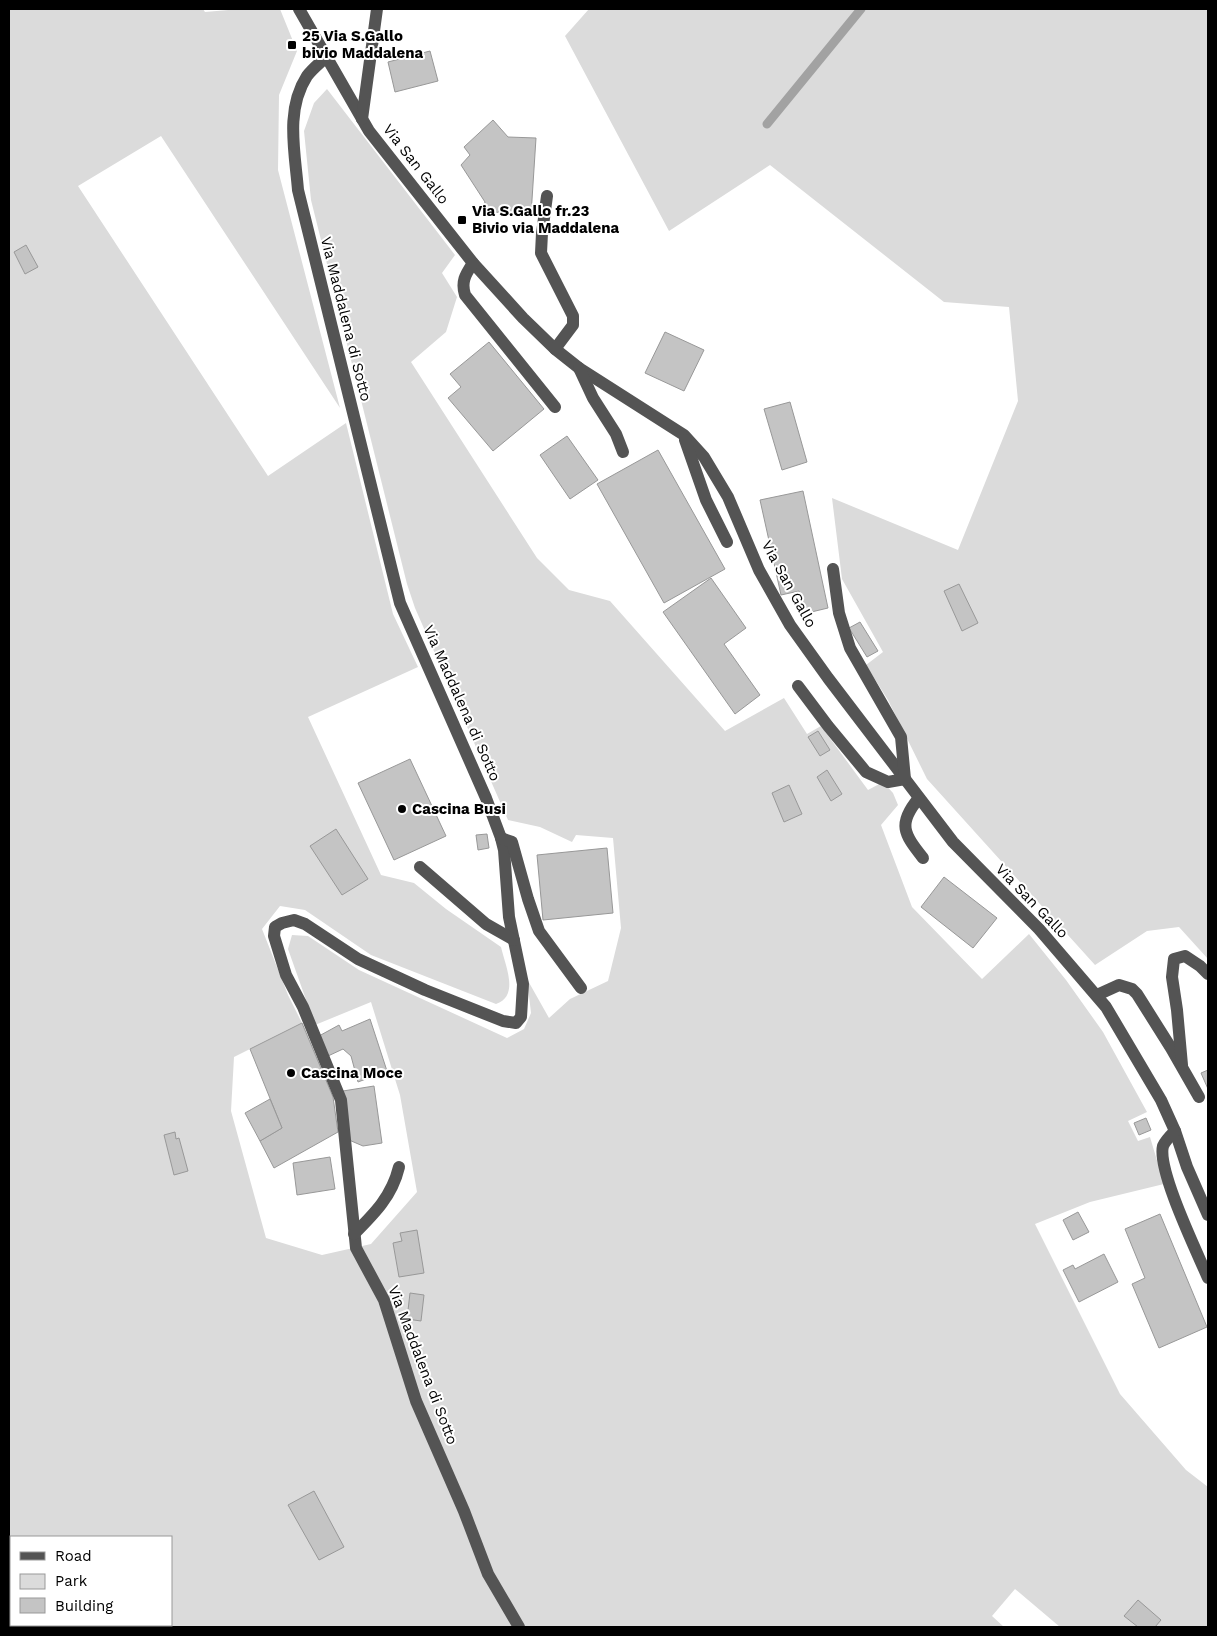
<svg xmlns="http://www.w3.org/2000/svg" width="1217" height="1636" viewBox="0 0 1217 1636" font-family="'Work Sans',sans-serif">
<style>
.green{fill:#dbdbdb;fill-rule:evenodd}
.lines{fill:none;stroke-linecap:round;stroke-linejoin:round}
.stream{stroke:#a2a2a2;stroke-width:9}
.building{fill:#c4c4c4;stroke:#989898}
.minor{stroke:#545454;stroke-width:12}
.poi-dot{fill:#000;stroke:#fff;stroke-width:2}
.labels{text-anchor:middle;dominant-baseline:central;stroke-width:4;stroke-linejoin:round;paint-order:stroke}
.poi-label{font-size:15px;font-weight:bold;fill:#000;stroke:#fff;text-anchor:start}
.street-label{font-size:15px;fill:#000;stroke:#fff}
</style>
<rect width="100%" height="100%" fill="#fff"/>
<g class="green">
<path d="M 9,9 L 203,9 L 205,12 L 240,9 L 280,9 L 297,51 L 279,95 L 278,170 L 340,408 L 161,136 L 78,186 L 268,476 L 346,423 L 393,614 L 418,667 L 308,717 L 381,875 L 414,883 L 446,909 L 501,947 C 505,965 520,996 496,1004 L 371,955 L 305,910 L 280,906 L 262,929 L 288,995 L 302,1023 L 234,1057 L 231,1111 L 266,1238 L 322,1255 L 371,1244 L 417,1192 L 400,1095 L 371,1002 L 315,1025 L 288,949 L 292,935 L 308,936 L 359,970 L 507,1038 L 524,1029 L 531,1013 L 527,979 L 549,1018 L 570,999 L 608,981 L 621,928 L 613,838 L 576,835 L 572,842 L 540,827 L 508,820 L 415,608 L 407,584 L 311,200 L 304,131 L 314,103 L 327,89 L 455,255 L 442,273 L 457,297 L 446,332 L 411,362 L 537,558 L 569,590 L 610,601 L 725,731 L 784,698 L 807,734 L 821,726 L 868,790 L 883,782 L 893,793 L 898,805 L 881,825 L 912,907 L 982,979 L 1029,934 L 1066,980 L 1103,1032 L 1147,1112 L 1128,1121 L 1138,1141 L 1150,1137 L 1164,1184 L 1090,1202 L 1035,1224 L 1120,1394 L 1186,1470 L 1208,1487 L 1208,1627 L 1060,1627 L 1015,1589 L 992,1616 L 1004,1627 L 9,1627 ZM 11,1537 L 171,1537 L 171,1625 L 11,1625 Z"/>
<path d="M 589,9 L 1208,9 L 1208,959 L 1179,927 L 1147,931 L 1095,965 L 927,779 L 888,700 L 866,665 L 883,652 L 842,579 L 832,498 L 958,550 L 1018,401 L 1009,307 L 944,302 L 770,165 L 669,231 L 565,36 Z"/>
</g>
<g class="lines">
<path class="stream" d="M 767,124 L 861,9"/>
</g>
<g class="building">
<path d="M 430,51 L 438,81 L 395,92 L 388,62 Z"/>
<path d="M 493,120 L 508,137 L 536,138 L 531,215 L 482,211 L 485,202 L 461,165 L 470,155 L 464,147 Z"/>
<path d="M 26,245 L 38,267 L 25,274 L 14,252 Z"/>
<path d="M 665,332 L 704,350 L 684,391 L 645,373 Z"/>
<path d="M 489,342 L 544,409 L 493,451 L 448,398 L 461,387 L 450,374 Z"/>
<path d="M 790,402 L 807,462 L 782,470 L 764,409 Z"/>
<path d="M 567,436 L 598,480 L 570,499 L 540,455 Z"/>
<path d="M 658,450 L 725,569 L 664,603 L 597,484 Z"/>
<path d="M 803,491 L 828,608 L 803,614 L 799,591 L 781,595 L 760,500 Z"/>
<path d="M 711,578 L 746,628 L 724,644 L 760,695 L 735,714 L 663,612 Z"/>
<path d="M 959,584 L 978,623 L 962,631 L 944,591 Z"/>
<path d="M 860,622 L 878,651 L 867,657 L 849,628 Z"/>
<path d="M 818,731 L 830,750 L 820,756 L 808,737 Z"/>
<path d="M 410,759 L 446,836 L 394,860 L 358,783 Z"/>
<path d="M 827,770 L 842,794 L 831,801 L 817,777 Z"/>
<path d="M 789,785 L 802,814 L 784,822 L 772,793 Z"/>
<path d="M 336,829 L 368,879 L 342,895 L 310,846 Z"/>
<path d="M 487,834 L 489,848 L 478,850 L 476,835 Z"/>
<path d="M 607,848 L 613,913 L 543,920 L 537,855 Z"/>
<path d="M 944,877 L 997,918 L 973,948 L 921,907 Z"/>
<path d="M 370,1019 L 387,1071 L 358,1082 L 351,1056 L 343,1049 L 328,1056 L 319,1036 L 339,1025 L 342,1031 Z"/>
<path d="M 302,1023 L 333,1097 L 338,1132 L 274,1168 L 260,1141 L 282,1128 L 250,1049 Z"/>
<path d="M 1208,1070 L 1208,1089 L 1201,1073 Z"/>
<path d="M 374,1086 L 382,1143 L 363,1146 L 349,1140 L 343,1091 Z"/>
<path d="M 270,1099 L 282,1128 L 260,1141 L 245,1113 Z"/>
<path d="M 1146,1118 L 1151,1130 L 1139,1135 L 1134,1123 Z"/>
<path d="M 175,1132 L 176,1139 L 179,1138 L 188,1171 L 174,1175 L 164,1135 Z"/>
<path d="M 330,1157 L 335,1189 L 297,1195 L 293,1163 Z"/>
<path d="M 1078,1212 L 1089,1232 L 1073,1240 L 1063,1220 Z"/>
<path d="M 1160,1214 L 1207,1327 L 1159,1348 L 1132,1284 L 1145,1278 L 1125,1229 Z"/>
<path d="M 417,1230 L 424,1273 L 399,1277 L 393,1243 L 402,1241 L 400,1233 Z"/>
<path d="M 1104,1254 L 1118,1282 L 1079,1302 L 1063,1270 L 1073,1265 L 1075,1269 Z"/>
<path d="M 410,1293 L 424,1295 L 421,1321 L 407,1319 Z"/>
<path d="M 314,1491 L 344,1547 L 319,1560 L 288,1505 Z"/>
<path d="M 1138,1600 L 1161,1620 L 1155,1627 L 1138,1627 L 1124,1616 Z"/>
</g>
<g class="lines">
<g class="minor">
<path d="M 299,9 L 369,131 L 473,263 L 523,318 L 555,349 L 579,368 L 684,435 L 704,457 L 728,497 L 759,570 L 790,625 L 828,678 L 953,842 L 1039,929 L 1106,1007 L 1161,1100 L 1175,1131 L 1187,1167 L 1208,1215"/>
<path d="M 326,57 C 320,63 312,69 307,76 C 285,110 295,152 298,190 L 400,603 L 486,798 L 501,838 L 504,850 L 509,917 L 523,984 L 521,1017 L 516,1023 L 503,1021 L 425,990 L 358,959 L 305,924 L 294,920 L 282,923 L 275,927 L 274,936 L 286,975 L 303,1007 L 341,1100 L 356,1248 L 384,1300 L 416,1401 L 464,1511 L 488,1574 L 519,1627"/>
<path d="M 362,119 L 377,9"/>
<path d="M 547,196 L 542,233 L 541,253 L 573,316 L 573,325 L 555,349"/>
<path d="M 473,263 C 465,275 461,282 465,295 L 555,407"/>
<path d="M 579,368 L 593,398 L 616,434 L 623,452"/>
<path d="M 685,440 L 706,500 L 727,542"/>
<path d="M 798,686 L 828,726 L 866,772 L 888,782 L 905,779 L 901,737 L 850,648 L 839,613 L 833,569"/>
<path d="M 919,798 C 897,824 904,834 923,858"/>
<path d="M 501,838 L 512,842 L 528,899 L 539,931 L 581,988"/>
<path d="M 420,867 L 486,924 L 514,940"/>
<path d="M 1097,995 L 1119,985 L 1132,989 L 1137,994 L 1171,1048 L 1199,1097"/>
<path d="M 1182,1065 L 1177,1010 L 1172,977 L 1174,959 L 1185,956 L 1200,966 L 1208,974"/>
<path d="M 1175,1131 C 1171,1135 1165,1141 1163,1146 C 1157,1170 1197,1252 1208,1278"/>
<path d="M 354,1234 C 375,1213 392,1196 399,1167"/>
</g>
</g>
<g class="poi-dot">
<rect x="287" y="40" width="10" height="10" rx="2.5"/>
<rect x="457" y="215" width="10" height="10" rx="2.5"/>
<circle cx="402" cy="809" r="5"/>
<circle cx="291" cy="1073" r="5"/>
</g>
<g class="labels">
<g class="poi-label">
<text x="302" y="36">25 Via S.Gallo<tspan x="302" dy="17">bivio Maddalena</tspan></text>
<text x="472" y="211">Via S.Gallo fr.23<tspan x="472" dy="17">Bivio via Maddalena</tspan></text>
<text x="412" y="809">Cascina Busi</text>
<text x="301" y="1073">Cascina Moce</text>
</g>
<g class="street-label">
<text transform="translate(416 164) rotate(52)">Via San Gallo</text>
<text transform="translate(346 319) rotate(76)">Via Maddalena di Sotto</text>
<text transform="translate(789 584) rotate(61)">Via San Gallo</text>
<text transform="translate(462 703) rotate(66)">Via Maddalena di Sotto</text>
<text transform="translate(1032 901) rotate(46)">Via San Gallo</text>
<text transform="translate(423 1365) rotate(69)">Via Maddalena di Sotto</text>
</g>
</g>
<rect width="1217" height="1636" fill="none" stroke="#000000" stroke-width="20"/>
<rect x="10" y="1536" width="162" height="90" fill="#ffffff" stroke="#999999"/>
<rect x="20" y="1552" width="25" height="8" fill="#545454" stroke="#999999"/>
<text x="55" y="1561" font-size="15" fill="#000000">Road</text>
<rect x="20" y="1574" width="25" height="15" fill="#dbdbdb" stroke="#999999"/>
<text x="55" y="1586" font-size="15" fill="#000000">Park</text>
<rect x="20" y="1598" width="25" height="15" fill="#c4c4c4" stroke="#999999"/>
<text x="55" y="1611" font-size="15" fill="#000000">Building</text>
</svg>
